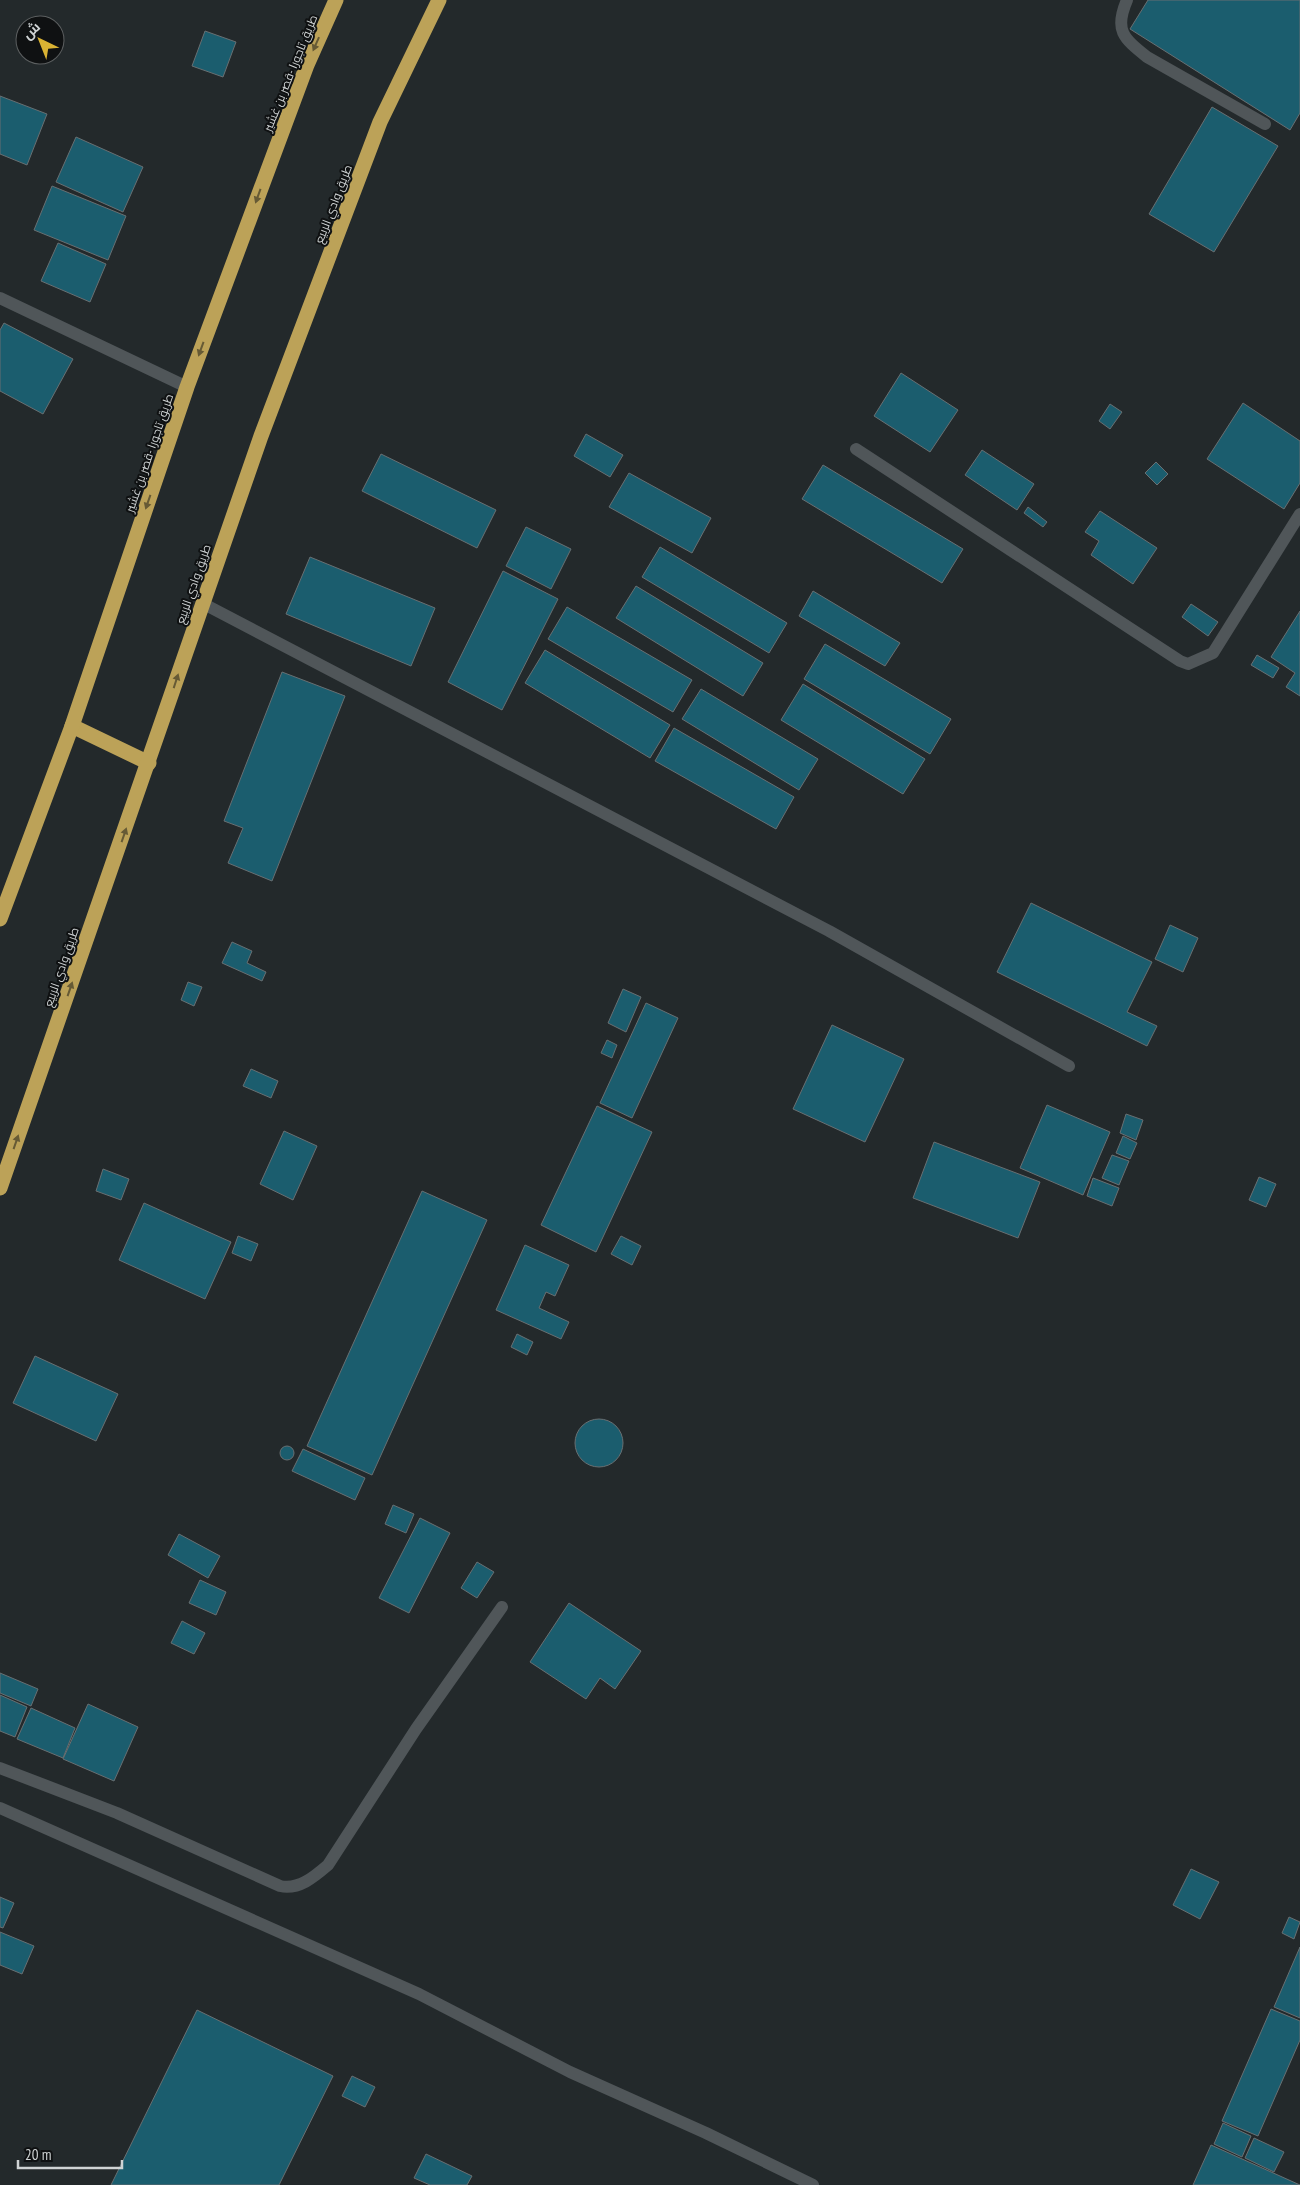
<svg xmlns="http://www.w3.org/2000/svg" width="1300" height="2185" viewBox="0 0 1300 2185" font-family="'PT Sans Narrow',Cairo,sans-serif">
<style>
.building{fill:#1b5d6e;stroke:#686f72}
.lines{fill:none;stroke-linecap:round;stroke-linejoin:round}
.street{stroke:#505659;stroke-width:12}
.highway{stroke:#bca258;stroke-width:15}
.oneway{fill:#665a35}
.labels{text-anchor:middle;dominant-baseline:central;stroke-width:4;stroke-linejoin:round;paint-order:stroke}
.street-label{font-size:12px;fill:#cfd3d4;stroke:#0f1112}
</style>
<rect width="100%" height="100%" fill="#23292b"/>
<g class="building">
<path d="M 1148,0 L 1300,0 L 1300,113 L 1290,130 L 1130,29 Z"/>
<path d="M 205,31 L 236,42 L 223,77 L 192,66 Z"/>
<path d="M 0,96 L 47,114 L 27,165 L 0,154 Z"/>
<path d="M 1212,107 L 1278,146 L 1214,252 L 1149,214 Z"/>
<path d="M 76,137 L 143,167 L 123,212 L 56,182 Z"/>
<path d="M 52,186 L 126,216 L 108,260 L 34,230 Z"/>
<path d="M 58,243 L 106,264 L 90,302 L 41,281 Z"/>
<path d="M 4,323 L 73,359 L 43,414 L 0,391 L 0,330 Z"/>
<path d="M 901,373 L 958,410 L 930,452 L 874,416 Z"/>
<path d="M 1243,403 L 1300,441 L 1300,483 L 1284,509 L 1207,459 Z"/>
<path d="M 1110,404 L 1122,412 L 1110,429 L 1099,421 Z"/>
<path d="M 586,434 L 623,455 L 610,477 L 574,456 Z"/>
<path d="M 982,450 L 1034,484 L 1017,510 L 965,475 Z"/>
<path d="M 381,454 L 496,510 L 477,548 L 362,491 Z"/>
<path d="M 1156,462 L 1168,474 L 1157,485 L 1145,473 Z"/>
<path d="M 823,465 L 963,549 L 942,583 L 802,499 Z"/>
<path d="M 629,473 L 711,518 L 692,553 L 609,507 Z"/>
<path d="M 1028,507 L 1047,522 L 1043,527 L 1024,513 Z"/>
<path d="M 1100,511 L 1157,548 L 1133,584 L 1091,555 L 1099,541 L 1085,532 Z"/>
<path d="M 526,527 L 571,549 L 551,589 L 506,566 Z"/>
<path d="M 660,547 L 787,623 L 769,653 L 642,577 Z"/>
<path d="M 310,557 L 435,608 L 411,666 L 286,614 Z"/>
<path d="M 503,571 L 558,599 L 502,710 L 448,682 Z"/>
<path d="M 636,586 L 763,663 L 743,696 L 616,618 Z"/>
<path d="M 813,591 L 900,643 L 885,666 L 799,616 Z"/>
<path d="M 1191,604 L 1218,622 L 1208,636 L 1182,617 Z"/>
<path d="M 567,607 L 692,680 L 673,712 L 548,639 Z"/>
<path d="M 1300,611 L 1300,696 L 1286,687 L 1295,673 L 1271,657 Z"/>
<path d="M 825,644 L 951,719 L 930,754 L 804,679 Z"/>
<path d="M 545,650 L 670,725 L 650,758 L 525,683 Z"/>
<path d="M 1257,655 L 1279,668 L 1273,678 L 1251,665 Z"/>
<path d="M 282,672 L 345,696 L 272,881 L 228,863 L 243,828 L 224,821 Z"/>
<path d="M 803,684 L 925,759 L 903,794 L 781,720 Z"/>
<path d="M 701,689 L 818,759 L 799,790 L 682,719 Z"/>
<path d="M 674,728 L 794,797 L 776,829 L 655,761 Z"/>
<path d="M 1031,903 L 1152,962 L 1127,1012 L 1157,1026 L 1147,1046 L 997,972 Z"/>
<path d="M 1170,925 L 1198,938 L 1183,972 L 1155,959 Z"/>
<path d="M 232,942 L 252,951 L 247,963 L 266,972 L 262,981 L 222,963 Z"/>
<path d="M 188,982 L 202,987 L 194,1006 L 181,1000 Z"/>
<path d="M 623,989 L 641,997 L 626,1032 L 608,1023 Z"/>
<path d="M 646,1003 L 678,1018 L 632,1118 L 600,1103 Z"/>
<path d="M 832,1025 L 904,1059 L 865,1142 L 793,1109 Z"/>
<path d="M 607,1040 L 617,1045 L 612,1058 L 601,1053 Z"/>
<path d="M 251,1069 L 278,1081 L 271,1098 L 243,1086 Z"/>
<path d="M 1047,1105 L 1110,1132 L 1083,1195 L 1020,1168 Z"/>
<path d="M 597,1106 L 652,1132 L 596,1252 L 541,1225 Z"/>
<path d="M 1126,1114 L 1143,1120 L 1136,1140 L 1120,1133 Z"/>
<path d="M 284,1131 L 317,1146 L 293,1200 L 260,1184 Z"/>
<path d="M 1123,1136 L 1137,1143 L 1130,1159 L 1116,1153 Z"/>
<path d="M 934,1142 L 1040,1182 L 1018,1238 L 913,1198 Z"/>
<path d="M 1112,1155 L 1129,1161 L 1119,1185 L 1102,1178 Z"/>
<path d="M 103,1169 L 129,1179 L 121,1200 L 96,1191 Z"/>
<path d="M 1259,1177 L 1276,1184 L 1266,1207 L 1249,1200 Z"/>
<path d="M 1093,1178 L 1119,1188 L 1112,1206 L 1087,1196 Z"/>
<path d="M 422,1191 L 487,1220 L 372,1475 L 307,1446 Z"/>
<path d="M 144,1203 L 231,1242 L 205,1299 L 119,1260 Z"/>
<path d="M 238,1236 L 258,1244 L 251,1261 L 232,1253 Z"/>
<path d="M 621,1236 L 641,1246 L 632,1265 L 611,1254 Z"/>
<path d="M 525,1245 L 569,1265 L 555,1296 L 546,1292 L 539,1308 L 569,1322 L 561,1339 L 496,1310 Z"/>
<path d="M 517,1334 L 533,1342 L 527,1355 L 511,1347 Z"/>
<path d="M 35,1356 L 118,1394 L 96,1441 L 13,1403 Z"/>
<circle cx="599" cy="1443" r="24"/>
<circle cx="287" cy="1453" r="7"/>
<path d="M 303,1449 L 365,1478 L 355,1500 L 292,1471 Z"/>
<path d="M 393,1505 L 414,1514 L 406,1533 L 385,1524 Z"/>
<path d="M 420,1518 L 450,1533 L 409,1613 L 379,1598 Z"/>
<path d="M 179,1534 L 220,1556 L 208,1578 L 168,1555 Z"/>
<path d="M 477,1562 L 494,1572 L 477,1598 L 461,1588 Z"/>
<path d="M 200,1580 L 226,1592 L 216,1615 L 189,1603 Z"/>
<path d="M 569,1603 L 641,1651 L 615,1689 L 600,1678 L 586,1699 L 530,1662 Z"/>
<path d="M 182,1621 L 205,1633 L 194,1654 L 171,1643 Z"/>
<path d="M 0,1673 L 38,1689 L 31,1706 L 0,1693 Z"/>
<path d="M 0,1695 L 27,1707 L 15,1737 L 0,1731 Z"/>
<path d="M 88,1704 L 138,1727 L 114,1781 L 63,1759 Z"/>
<path d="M 31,1708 L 75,1728 L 63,1758 L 17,1739 Z"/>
<path d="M 1191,1869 L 1219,1882 L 1200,1919 L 1173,1905 Z"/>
<path d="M 0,1897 L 14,1903 L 3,1928 L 0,1927 Z"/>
<path d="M 1289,1917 L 1300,1922 L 1294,1939 L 1282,1933 Z"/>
<path d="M 0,1932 L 34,1946 L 22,1974 L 0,1965 Z"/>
<path d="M 1300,1947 L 1300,2018 L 1274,2007 Z"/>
<path d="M 1271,2009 L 1300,2021 L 1300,2040 L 1258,2136 L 1222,2121 Z"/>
<path d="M 197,2010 L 333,2076 L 279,2185 L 111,2185 Z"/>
<path d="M 352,2076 L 375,2087 L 365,2107 L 342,2096 Z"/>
<path d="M 1223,2123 L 1251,2136 L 1242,2157 L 1214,2144 Z"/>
<path d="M 1254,2138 L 1284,2152 L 1274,2172 L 1245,2158 Z"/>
<path d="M 1211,2145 L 1300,2185 L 1193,2185 Z"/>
<path d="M 426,2154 L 472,2176 L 467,2185 L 430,2185 L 414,2178 Z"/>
</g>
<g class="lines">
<g class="street">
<path d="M 1127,0 C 1114,30 1123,38 1147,57 L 1265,124"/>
<path d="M 0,298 L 187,387"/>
<path d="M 856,449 L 1180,661 L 1188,664 L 1213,653 L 1300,514"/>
<path d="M 202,603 L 829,931 L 1069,1066"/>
<path d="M 0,1768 L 117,1813 L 280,1886 C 299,1890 314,1877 328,1865 L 416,1729 L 502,1607"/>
<path d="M 0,1808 L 419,1994 L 570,2072 L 706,2133 L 813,2185"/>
</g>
<g class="highway">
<path d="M 72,726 L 149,763"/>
<path d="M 0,919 L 72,726 L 187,387 L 307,65 L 336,0"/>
<path d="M 0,1188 L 261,436 L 380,122 L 439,0"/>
</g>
</g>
<defs><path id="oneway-solid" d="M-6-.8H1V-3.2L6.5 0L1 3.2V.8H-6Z" transform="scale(1.25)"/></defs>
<g class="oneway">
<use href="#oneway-solid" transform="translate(316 44) rotate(114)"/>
<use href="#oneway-solid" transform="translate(258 196) rotate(110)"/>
<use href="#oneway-solid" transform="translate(201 349) rotate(110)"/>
<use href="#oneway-solid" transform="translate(148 502) rotate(109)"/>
<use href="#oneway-solid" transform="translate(176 681) rotate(-72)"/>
<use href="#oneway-solid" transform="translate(124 835) rotate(-71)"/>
<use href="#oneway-solid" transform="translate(70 989) rotate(-71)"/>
<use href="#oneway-solid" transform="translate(16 1142) rotate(-71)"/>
</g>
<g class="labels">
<g class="street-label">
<text transform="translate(290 73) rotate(-68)">طريق تاجورا -قصر بن غشير</text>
<text transform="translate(333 204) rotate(-69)">طريق وادي الربيع</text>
<text transform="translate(149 453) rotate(-71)">طريق تاجورا -قصر بن غشير</text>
<text transform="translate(193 584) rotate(-71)">طريق وادي الربيع</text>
<text transform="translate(61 967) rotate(-71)">طريق وادي الربيع</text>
</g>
</g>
<g transform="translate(40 40) rotate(317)"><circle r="24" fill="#0f1112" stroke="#5c5f60"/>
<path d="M0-4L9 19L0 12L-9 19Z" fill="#dab333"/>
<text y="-8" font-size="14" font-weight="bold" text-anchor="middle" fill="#cfd3d4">ش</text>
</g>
<path d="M18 2160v8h104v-8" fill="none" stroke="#cfd3d4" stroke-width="2.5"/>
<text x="25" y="2160" font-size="15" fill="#cfd3d4" stroke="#0f1112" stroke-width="4" paint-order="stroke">20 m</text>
</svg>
